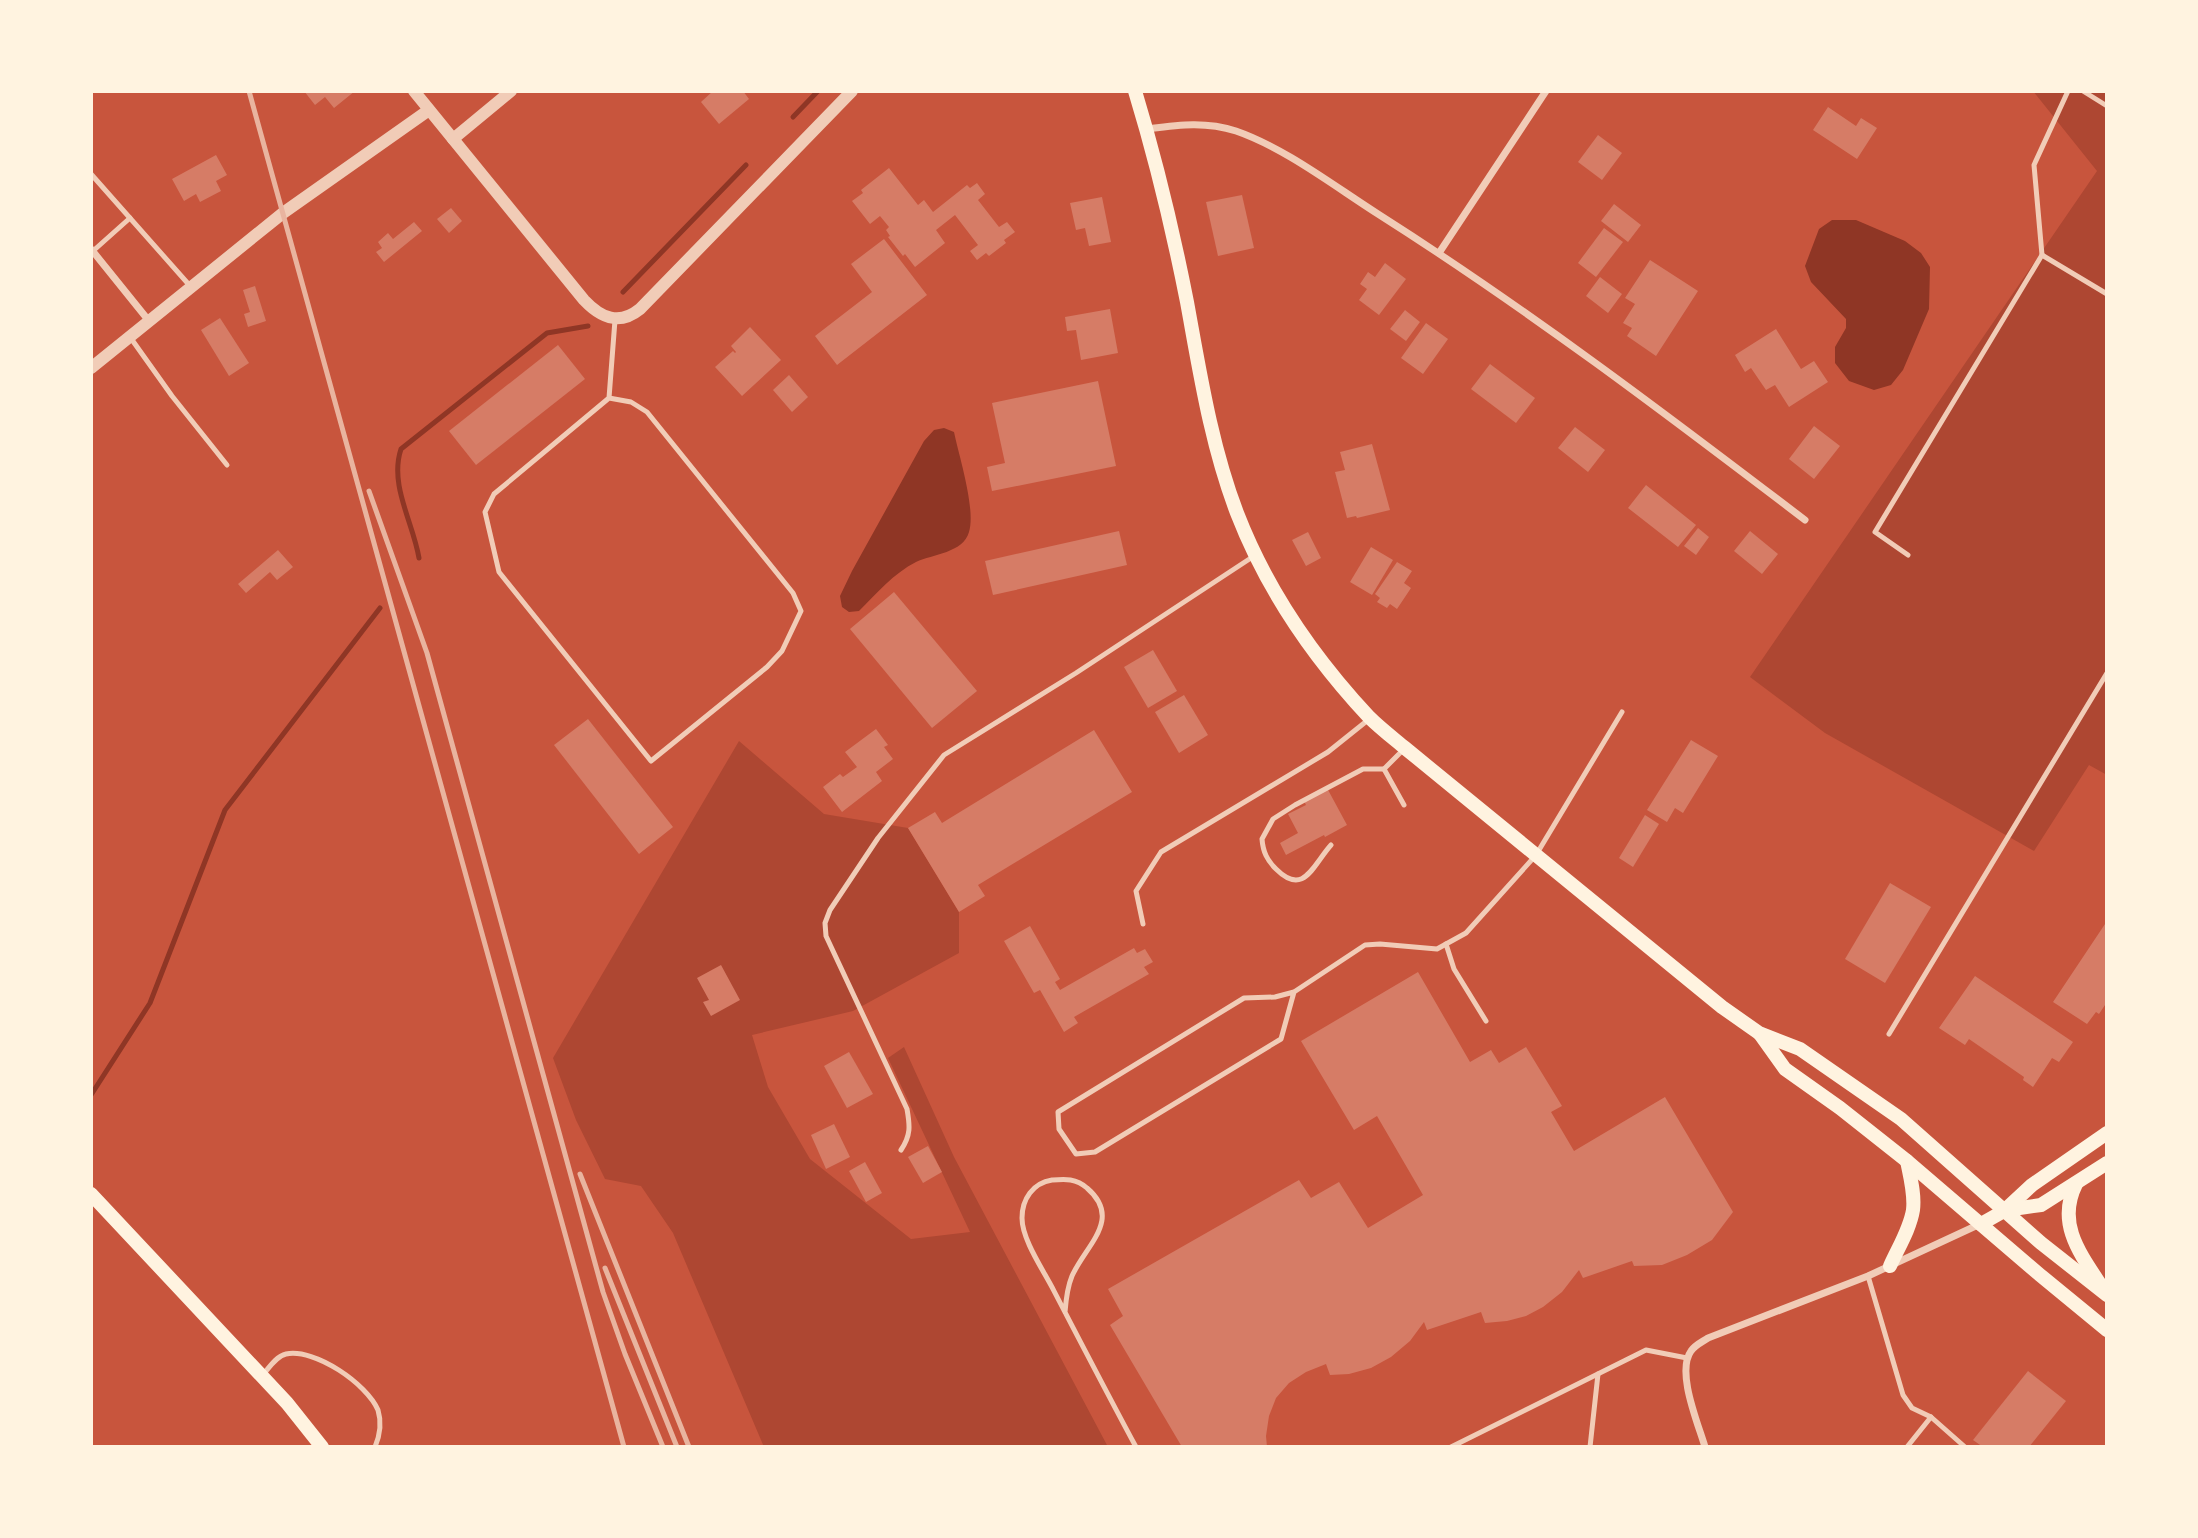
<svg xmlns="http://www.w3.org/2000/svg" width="2198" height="1538" viewBox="0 0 2198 1538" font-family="'Open Sans',sans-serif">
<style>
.green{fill:#ae4732}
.water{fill:#8f3625}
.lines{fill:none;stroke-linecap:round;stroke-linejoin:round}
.stream{stroke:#8f3625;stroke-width:5}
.building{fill:#d67c66}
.service{stroke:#f1ccb7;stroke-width:5}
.minor{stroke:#f1ccb7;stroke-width:7}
.tertiary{stroke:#f1ccb7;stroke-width:12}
.secondary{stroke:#fff3e0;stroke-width:14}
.rail{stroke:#e9b49f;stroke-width:5}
</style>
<rect width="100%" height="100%" fill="#c8553d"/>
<g class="green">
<path d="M 2033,91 L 2107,91 L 2107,775 L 2089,765 L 2034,851 L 1825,733 L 1750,677 L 2097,171 Z"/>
<path d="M 739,741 L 824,814 L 908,828 L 959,912 L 959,953 L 853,1011 L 752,1035 L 768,1087 L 810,1159 L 911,1239 L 970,1232 L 888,1058 L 904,1047 L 954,1157 L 1108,1447 L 764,1447 L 673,1233 L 641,1186 L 605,1179 L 576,1120 L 553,1058 Z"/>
</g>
<g class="water">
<path d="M 1832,220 L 1856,220 L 1905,241 L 1921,253 L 1930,267 L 1929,309 L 1903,370 L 1891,385 L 1874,390 L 1849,381 L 1835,363 L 1835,347 L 1846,328 L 1846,319 L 1811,282 L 1805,266 L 1819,229 Z"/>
<path d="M 944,428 L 954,432 C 959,456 976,509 969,532 C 963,553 933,554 916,562 C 894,573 876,594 859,611 L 849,612 L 842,607 L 840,596 L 852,571 L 924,441 L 934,430 Z"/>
</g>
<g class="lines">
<g class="stream">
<path d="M 793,117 L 818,91"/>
<path d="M 623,292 L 746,165"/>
<path d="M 419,558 C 413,522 389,485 401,449 L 547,333 L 588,326"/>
<path d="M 91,1095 L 150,1003 L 225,810 L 380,608"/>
</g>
</g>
<g class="building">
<path d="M 304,91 L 355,91 L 334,108 L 325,97 L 315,105 Z"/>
<path d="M 713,91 L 743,91 L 749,99 L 719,124 L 701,102 Z"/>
<path d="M 1828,107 L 1856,126 L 1861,118 L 1877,128 L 1857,159 L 1813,130 Z"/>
<path d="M 1598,135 L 1622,153 L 1602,180 L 1578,162 Z"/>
<path d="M 216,155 L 227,175 L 216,181 L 221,191 L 200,202 L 196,194 L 184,201 L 172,179 Z"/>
<path d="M 889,168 L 918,205 L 924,200 L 933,212 L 967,185 L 970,188 L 977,183 L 985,194 L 978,200 L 999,227 L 1007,222 L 1015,232 L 1004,240 L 1006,243 L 989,256 L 986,253 L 977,260 L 970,251 L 978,245 L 955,215 L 936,230 L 945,243 L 915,267 L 905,254 L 903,256 L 888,237 L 890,236 L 886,230 L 889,227 L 880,216 L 870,224 L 852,201 L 863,193 L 861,190 Z"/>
<path d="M 1242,195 L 1254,248 L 1218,256 L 1206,202 Z"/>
<path d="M 1102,197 L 1111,242 L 1089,246 L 1085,228 L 1076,230 L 1070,203 Z"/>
<path d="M 1614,204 L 1641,225 L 1628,242 L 1601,221 Z"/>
<path d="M 451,208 L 462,221 L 449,233 L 437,219 Z"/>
<path d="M 414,222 L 422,231 L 384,262 L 376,252 L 382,248 L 378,242 L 388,233 L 393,239 Z"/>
<path d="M 1604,228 L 1623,242 L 1596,277 L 1578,263 Z"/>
<path d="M 884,239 L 927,295 L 837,365 L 815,336 L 872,292 L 851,264 Z"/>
<path d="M 1650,260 L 1698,291 L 1656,356 L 1627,336 L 1632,328 L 1623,323 L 1635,304 L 1625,298 Z"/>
<path d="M 1385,263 L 1406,279 L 1379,315 L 1359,300 L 1367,289 L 1360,284 L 1368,272 L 1375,277 Z"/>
<path d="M 1600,277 L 1622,294 L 1608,313 L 1586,296 Z"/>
<path d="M 255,286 L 266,321 L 248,327 L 244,314 L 250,312 L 243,290 Z"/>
<path d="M 1110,309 L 1118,353 L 1081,360 L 1076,330 L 1067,331 L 1065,317 Z"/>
<path d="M 1405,310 L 1420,322 L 1406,341 L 1390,329 Z"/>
<path d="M 220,318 L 249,363 L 229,376 L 201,330 Z"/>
<path d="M 1426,323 L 1448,339 L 1423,374 L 1401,358 Z"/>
<path d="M 750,327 L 781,360 L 742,396 L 715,367 L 733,351 L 735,353 L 736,352 L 731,346 Z"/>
<path d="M 1776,329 L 1801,369 L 1814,361 L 1828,382 L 1789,407 L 1775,385 L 1766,390 L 1751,368 L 1745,372 L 1735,355 Z"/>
<path d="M 558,345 L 585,379 L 476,465 L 449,431 Z"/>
<path d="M 1490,364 L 1535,398 L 1516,423 L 1471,389 Z"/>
<path d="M 789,375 L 808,397 L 792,412 L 773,390 Z"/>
<path d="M 1098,381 L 1116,466 L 992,491 L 987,467 L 1005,463 L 992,403 Z"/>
<path d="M 1814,426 L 1840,446 L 1814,479 L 1789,459 Z"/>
<path d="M 1575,427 L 1605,450 L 1588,472 L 1558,448 Z"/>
<path d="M 1372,444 L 1390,510 L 1357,518 L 1356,516 L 1347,518 L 1335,472 L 1345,470 L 1340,452 Z"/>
<path d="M 1646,485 L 1696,525 L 1678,547 L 1628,508 Z"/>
<path d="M 1698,528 L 1709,537 L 1696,555 L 1684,546 Z"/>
<path d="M 1119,531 L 1127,565 L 993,595 L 985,561 Z"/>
<path d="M 1750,531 L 1778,554 L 1762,574 L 1734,551 Z"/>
<path d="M 1308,532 L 1321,558 L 1306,566 L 1292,540 Z"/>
<path d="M 1371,547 L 1393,560 L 1372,595 L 1350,582 Z"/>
<path d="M 278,550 L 293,567 L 277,580 L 270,572 L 246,593 L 238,584 Z"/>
<path d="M 1397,562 L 1412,571 L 1404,583 L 1411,588 L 1397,609 L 1390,604 L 1387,608 L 1377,602 L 1380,598 L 1375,594 Z"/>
<path d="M 894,592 L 977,691 L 932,728 L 850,629 Z"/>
<path d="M 1153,650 L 1177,691 L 1148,708 L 1124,667 Z"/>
<path d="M 1184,695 L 1208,735 L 1179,753 L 1155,712 Z"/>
<path d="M 588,719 L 673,827 L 639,854 L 554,745 Z"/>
<path d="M 876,729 L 888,745 L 884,747 L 893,759 L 876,772 L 882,781 L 842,812 L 823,787 L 840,774 L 843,777 L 857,767 L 845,752 Z"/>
<path d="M 1094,730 L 1132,792 L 978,885 L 985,896 L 959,912 L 908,828 L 935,812 L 942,823 Z"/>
<path d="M 1691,740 L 1718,756 L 1683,813 L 1675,808 L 1667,822 L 1647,810 Z"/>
<path d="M 1327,788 L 1347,825 L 1325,837 L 1324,835 L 1286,855 L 1280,843 L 1298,833 L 1288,814 L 1306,805 L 1304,801 Z"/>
<path d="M 1645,815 L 1659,824 L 1633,867 L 1619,858 Z"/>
<path d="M 1890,883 L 1931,907 L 1885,983 L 1845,959 Z"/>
<path d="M 2107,921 L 2107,1002 L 2099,1014 L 2096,1012 L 2087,1024 L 2053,1002 Z"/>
<path d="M 1030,926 L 1060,979 L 1055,982 L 1060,990 L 1134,948 L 1137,953 L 1145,949 L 1153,962 L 1144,967 L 1149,974 L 1074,1017 L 1078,1023 L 1064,1032 L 1040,990 L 1034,993 L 1004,941 Z"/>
<path d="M 721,965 L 740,1000 L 711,1016 L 703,1002 L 709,1000 L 697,978 Z"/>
<path d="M 1418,972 L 1470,1062 L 1491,1050 L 1499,1063 L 1526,1047 L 1562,1106 L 1551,1112 L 1574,1151 L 1665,1097 L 1733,1212 L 1712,1240 L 1687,1255 L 1662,1265 L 1634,1266 L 1632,1261 L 1583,1278 L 1579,1270 L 1562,1292 L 1543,1307 L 1526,1316 L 1507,1321 L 1485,1323 L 1481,1312 L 1427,1330 L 1424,1322 L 1410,1341 L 1391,1357 L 1371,1368 L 1349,1374 L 1330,1375 L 1326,1364 L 1306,1372 L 1289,1383 L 1276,1398 L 1269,1416 L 1266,1436 L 1267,1447 L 1182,1447 L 1110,1325 L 1123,1316 L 1108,1289 L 1299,1180 L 1311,1198 L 1339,1182 L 1368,1228 L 1423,1195 L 1377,1116 L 1354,1130 L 1301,1041 Z"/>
<path d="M 1975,976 L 2073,1042 L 2059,1062 L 2052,1058 L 2033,1087 L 2023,1080 L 2024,1077 L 1969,1039 L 1965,1045 L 1939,1028 Z"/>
<path d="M 849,1052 L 873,1094 L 847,1108 L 824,1066 Z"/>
<path d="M 834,1124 L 850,1157 L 826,1169 L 811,1135 Z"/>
<path d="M 928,1146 L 942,1172 L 923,1183 L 908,1157 Z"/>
<path d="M 865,1162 L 882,1193 L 866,1202 L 849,1171 Z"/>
<path d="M 2028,1371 L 2066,1401 L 2029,1447 L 1983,1447 L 1973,1440 Z"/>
</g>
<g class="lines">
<g class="service">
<path d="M 2083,91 L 2107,106"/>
<path d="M 91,174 L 191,287"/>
<path d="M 93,251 L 130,218"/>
<path d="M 2042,255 L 2034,165 L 2068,91"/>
<path d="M 130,337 L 172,396 L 227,465"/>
<path d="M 609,398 L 631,402 L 647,412 L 793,593 L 801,611 L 782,651 L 767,667 L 651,761 L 499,572 L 485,512 L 494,494 L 609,398 L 615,320"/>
<path d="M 1908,555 L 1875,532 L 2042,255 L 2107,294"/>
<path d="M 1404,805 L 1384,769 L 1405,748"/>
<path d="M 1331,845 C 1313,865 1304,897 1276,869 C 1267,860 1263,852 1262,839 L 1273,819 L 1295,805 L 1363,769 L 1384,769"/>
<path d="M 1143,924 L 1136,891 L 1161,852 L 1328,752 L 1368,720"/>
<path d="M 1446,944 L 1454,969 L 1486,1021"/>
<path d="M 1294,992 L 1281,1039 L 1095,1152 L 1076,1154 L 1059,1129 L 1058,1112 L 1244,998 L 1275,997 L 1294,992 L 1365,945 L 1380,944 L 1437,949 L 1466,933 L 1536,855 L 1622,712"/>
<path d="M 1889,1034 L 2107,673"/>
<path d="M 901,1150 C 911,1135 910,1126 907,1109 L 826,936 L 825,923 L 830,910 L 878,838 L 944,755 L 1076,673 L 1254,556"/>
<path d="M 1868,1276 L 1903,1395 L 1912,1408 L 1931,1417 L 1965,1447"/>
<path d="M 1065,1312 C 1066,1299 1067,1288 1072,1276 C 1086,1245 1123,1219 1087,1188 C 1076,1178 1065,1179 1052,1180 C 1033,1183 1022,1199 1022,1218 C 1022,1240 1044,1271 1054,1291 C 1081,1343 1108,1395 1136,1447"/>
<path d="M 262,1376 C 268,1369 276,1356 286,1354 C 315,1348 367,1384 378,1410 C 382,1423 380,1435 375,1447"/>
<path d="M 1451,1447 L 1646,1350 L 1687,1358"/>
<path d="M 1590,1447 L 1598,1374"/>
<path d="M 1907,1447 L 1931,1417"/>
</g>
<g class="minor">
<path d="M 1147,129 C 1178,125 1205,121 1236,131 C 1285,148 1334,186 1378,214 C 1526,308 1666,414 1805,520"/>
<path d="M 91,249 L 149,321"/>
<path d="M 1439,253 L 1546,91"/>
<path d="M 1705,1447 C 1698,1423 1676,1372 1691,1351 C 1695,1345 1702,1342 1708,1338 L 1868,1276 L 1980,1224"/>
</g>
<g class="tertiary">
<path d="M 414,91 L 584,300 C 601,318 619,326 640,309 L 852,91"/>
<path d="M 453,139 L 511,91"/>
<path d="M 91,368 L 283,213 L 429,110"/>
</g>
<g class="secondary">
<path d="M 1135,91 C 1156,160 1173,231 1187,302 C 1200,373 1211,445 1237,513 C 1266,588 1314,658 1369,717 C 1380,728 1393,738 1405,748 L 1722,1007 L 1759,1033 L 1800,1049 L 1901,1119 L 2041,1243 L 2107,1295"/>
<path d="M 1760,1034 L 1785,1069 L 1840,1108 L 1907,1161 L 2040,1275 L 2107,1330"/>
<path d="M 2076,1184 C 2057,1222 2078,1251 2100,1284"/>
<path d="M 91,1194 L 287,1403 L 322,1447"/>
<path d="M 2006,1210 L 2041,1205 L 2107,1163"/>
<path d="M 1981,1224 L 2004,1211 L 2032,1185 L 2107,1133"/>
<path d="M 1890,1266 C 1898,1248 1910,1229 1913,1210 C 1915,1194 1910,1176 1907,1161"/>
</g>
<g class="rail">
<path d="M 249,91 L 624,1447"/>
<path d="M 369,491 L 427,653 L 603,1292 L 625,1354 L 663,1447"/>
<path d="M 580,1174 L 689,1447"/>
<path d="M 605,1268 L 677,1447"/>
</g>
</g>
<rect width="2198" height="1538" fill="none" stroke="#fff3e0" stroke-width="186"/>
</svg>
